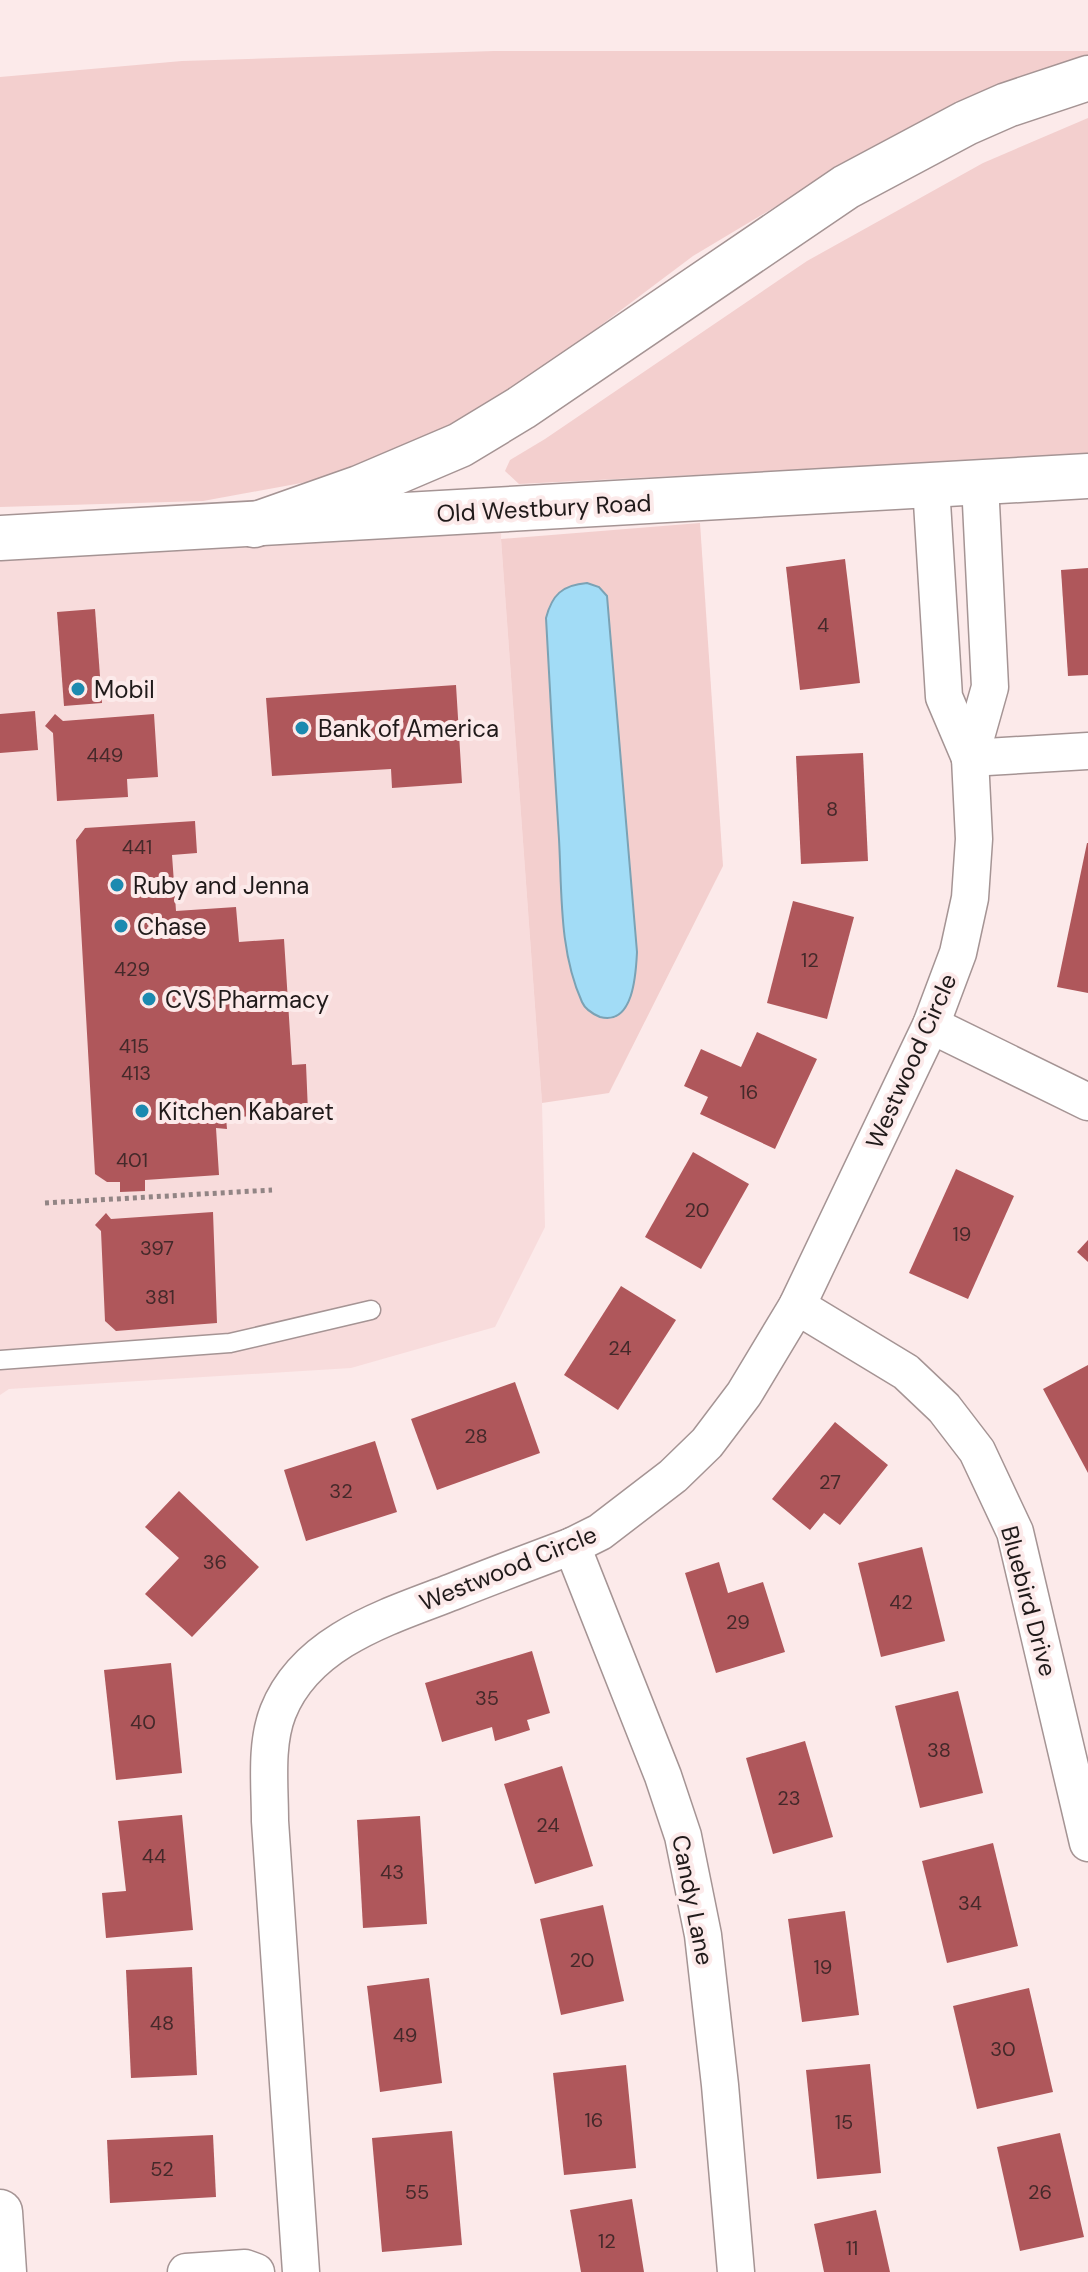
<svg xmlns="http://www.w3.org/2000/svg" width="1088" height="2272" viewBox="0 0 1088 2272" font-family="'DM Sans',sans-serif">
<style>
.built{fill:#f8dcdc}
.green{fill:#f3cfce}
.water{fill:#a2dcf6;stroke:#7ba2b4;stroke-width:2}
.building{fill:#af575b}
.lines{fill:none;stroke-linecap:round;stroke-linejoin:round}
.lane-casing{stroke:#a59494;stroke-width:21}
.street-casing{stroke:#a59494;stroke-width:39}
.secondary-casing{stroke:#a59494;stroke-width:47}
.primary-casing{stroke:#a59494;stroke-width:47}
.highway-casing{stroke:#a59494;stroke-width:47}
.path{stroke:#928585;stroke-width:5;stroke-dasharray:4 4;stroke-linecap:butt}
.lane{stroke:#fff;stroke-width:18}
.street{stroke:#fff;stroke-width:36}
.secondary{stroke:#fff;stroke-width:44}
.primary{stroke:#fff;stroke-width:44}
.highway{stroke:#fff;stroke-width:44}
.poi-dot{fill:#1c8ab0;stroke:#fceaea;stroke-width:3}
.labels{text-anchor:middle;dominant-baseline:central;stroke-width:8;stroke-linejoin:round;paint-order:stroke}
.number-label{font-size:20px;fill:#44292a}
.street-label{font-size:24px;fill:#201a1a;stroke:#fceaea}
.poi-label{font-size:24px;fill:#201a1a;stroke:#fceaea;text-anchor:start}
</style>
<rect width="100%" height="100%" fill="#fceaea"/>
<path class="built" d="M 502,510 L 501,539 L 542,1103 L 545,1227 L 495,1327 L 351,1368 L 9,1389 L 0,1395 L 0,538 Z"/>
<g class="green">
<path d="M 494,51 L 1088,51 L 1088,60 L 1016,79 L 885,141 L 693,256 L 484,413 L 350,474 L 203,501 L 0,507 L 0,77 L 182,61 Z"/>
<path d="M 1088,118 L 1088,455 L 519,484 L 505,471 L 510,460 L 545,439 L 807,261 L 983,163 Z"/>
<path d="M 700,523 L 723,866 L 609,1093 L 542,1103 L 501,539 Z"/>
</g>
<path class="water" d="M 587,583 L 599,587 L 607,596 L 637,952 C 636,972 634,1026 600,1017 C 593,1014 585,1009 582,1002 C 559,951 562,893 559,839 C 554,765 550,692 546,618 C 552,595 562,585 587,583 Z"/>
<g class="building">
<path d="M 845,559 L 860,683 L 800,690 L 786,567 Z"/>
<path d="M 1088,568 L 1088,675 L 1068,676 L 1061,570 Z"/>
<path d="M 95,609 L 102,703 L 64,706 L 57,612 Z"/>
<path d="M 456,685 L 462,783 L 392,788 L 391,769 L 272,776 L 266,698 Z"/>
<path d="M 35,711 L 38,750 L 0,753 L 0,714 Z"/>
<path d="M 55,714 L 63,721 L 154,714 L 158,777 L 127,779 L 128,797 L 57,801 L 53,733 L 45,726 Z"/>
<path d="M 863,753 L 868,861 L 801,864 L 796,756 Z"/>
<path d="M 195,821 L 197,853 L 172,855 L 176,911 L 236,907 L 239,942 L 284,939 L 292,1065 L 306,1064 L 308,1112 L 226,1118 L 227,1129 L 216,1128 L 219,1175 L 145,1180 L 145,1191 L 120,1192 L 120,1182 L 107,1182 L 95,1174 L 76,840 L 85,828 Z"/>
<path d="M 1087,843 L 1088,843 L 1088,993 L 1057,987 Z"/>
<path d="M 793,901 L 854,917 L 827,1019 L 767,1003 Z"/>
<path d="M 757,1032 L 817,1059 L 775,1149 L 700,1114 L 708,1097 L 684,1086 L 701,1049 L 741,1067 Z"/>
<path d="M 693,1152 L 749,1184 L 701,1269 L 645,1237 Z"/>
<path d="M 956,1169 L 1014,1196 L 968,1299 L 909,1273 Z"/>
<path d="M 213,1212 L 217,1323 L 116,1331 L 105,1321 L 101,1231 L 95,1225 L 106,1213 L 111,1219 Z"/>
<path d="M 1088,1240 L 1088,1262 L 1077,1252 Z"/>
<path d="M 621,1286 L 676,1320 L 618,1410 L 564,1375 Z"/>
<path d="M 1088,1365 L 1088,1473 L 1043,1389 Z"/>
<path d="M 515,1382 L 540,1453 L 437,1490 L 411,1419 Z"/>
<path d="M 835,1422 L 888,1465 L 840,1525 L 824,1513 L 810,1530 L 772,1499 Z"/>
<path d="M 375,1441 L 397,1512 L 306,1541 L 284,1470 Z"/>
<path d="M 179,1491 L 259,1567 L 192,1637 L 145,1594 L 179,1558 L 145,1527 Z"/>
<path d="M 922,1547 L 945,1641 L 881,1657 L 858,1563 Z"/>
<path d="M 719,1562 L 728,1593 L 763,1582 L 785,1652 L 716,1673 L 685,1573 Z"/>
<path d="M 532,1651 L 550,1713 L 527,1720 L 530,1730 L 495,1741 L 492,1727 L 442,1742 L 425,1683 Z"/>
<path d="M 171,1663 L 182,1773 L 116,1780 L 104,1670 Z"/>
<path d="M 958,1691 L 983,1793 L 920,1808 L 895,1706 Z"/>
<path d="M 805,1741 L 833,1837 L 773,1854 L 746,1758 Z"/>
<path d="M 562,1766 L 593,1866 L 535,1884 L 504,1784 Z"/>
<path d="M 182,1815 L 193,1930 L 106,1938 L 102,1893 L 126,1891 L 118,1821 Z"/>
<path d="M 420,1816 L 427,1924 L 363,1928 L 357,1820 Z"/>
<path d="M 993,1843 L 1018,1946 L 947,1963 L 922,1861 Z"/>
<path d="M 603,1905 L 624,2001 L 561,2015 L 540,1919 Z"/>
<path d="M 845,1911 L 859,2015 L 802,2022 L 788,1919 Z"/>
<path d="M 192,1967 L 197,2075 L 131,2078 L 126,1970 Z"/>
<path d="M 429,1978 L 442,2083 L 380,2092 L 367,1986 Z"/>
<path d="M 1029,1988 L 1053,2092 L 977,2109 L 953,2006 Z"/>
<path d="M 870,2064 L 881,2173 L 817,2179 L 806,2070 Z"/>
<path d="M 626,2065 L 636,2168 L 564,2175 L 553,2073 Z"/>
<path d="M 452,2131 L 462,2245 L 382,2252 L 372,2138 Z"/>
<path d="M 1060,2133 L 1084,2237 L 1020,2251 L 997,2147 Z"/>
<path d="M 213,2135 L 216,2197 L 110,2203 L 107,2140 Z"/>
<path d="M 632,2199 L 644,2272 L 581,2272 L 570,2210 Z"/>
<path d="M 876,2210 L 890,2272 L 824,2272 L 814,2224 Z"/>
</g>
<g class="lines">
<g class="lane-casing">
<path id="lane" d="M 0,1360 L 230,1343 L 371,1310"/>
</g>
<g class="street-casing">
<g id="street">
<path d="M 931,486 L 944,697 L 970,758"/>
<path d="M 970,758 L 1088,751"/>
<path d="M 931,1025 L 1088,1102"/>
<path d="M 797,1306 L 906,1372 L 944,1408 L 977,1451 L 1015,1532 L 1088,1843"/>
<path d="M 572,1546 L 663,1776 L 683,1836 L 703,1935 L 720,2085 L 736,2272"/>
<path d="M 186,2272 L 245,2268 L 256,2272"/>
<path d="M 301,2272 L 270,1821 C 270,1786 265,1745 278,1712 C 306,1641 387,1617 452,1592 C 492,1576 532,1561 572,1546 L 600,1532 L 673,1476 L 707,1443 L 744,1394 L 797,1306 L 931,1025 L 958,953 L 970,898 L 974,839 L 970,758 L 990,687 L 980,483"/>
</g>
</g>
<g class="secondary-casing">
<path id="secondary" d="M 0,538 L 1088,476"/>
</g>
<g class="primary-casing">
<path id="primary" d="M 0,2212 L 4,2272"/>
</g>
<g class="highway-casing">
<path id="highway" d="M 254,525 L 359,488 L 460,445 L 521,408 L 846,187 L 966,123 L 1007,105 L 1088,78"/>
</g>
<path class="path" d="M 45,1203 L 272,1190"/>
<use href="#lane" class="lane"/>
<use href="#street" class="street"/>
<use href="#secondary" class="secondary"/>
<use href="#primary" class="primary"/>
<use href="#highway" class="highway"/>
</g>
<g class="poi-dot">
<circle cx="78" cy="689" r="8"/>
<circle cx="302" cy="728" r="8"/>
<circle cx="117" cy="885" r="8"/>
<circle cx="121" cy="926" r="8"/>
<circle cx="149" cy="999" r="8"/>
<circle cx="142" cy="1111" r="8"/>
</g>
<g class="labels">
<g class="number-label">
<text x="823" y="625">4</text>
<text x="105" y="755">449</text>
<text x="832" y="809">8</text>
<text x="137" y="847">441</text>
<text x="810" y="960">12</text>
<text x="132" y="969">429</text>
<text x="134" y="1046">415</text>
<text x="136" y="1073">413</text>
<text x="749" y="1092">16</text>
<text x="132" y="1160">401</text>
<text x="697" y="1210">20</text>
<text x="962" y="1234">19</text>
<text x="157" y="1248">397</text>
<text x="160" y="1297">381</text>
<text x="620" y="1348">24</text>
<text x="476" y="1436">28</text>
<text x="830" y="1482">27</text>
<text x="341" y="1491">32</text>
<text x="215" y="1562">36</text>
<text x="901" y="1602">42</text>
<text x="738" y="1622">29</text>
<text x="487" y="1698">35</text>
<text x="143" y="1722">40</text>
<text x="939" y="1750">38</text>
<text x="789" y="1798">23</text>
<text x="548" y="1825">24</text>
<text x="154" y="1856">44</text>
<text x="392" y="1872">43</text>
<text x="970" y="1903">34</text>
<text x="582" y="1960">20</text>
<text x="823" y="1967">19</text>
<text x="162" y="2023">48</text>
<text x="405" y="2035">49</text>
<text x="1003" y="2049">30</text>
<text x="594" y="2120">16</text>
<text x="844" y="2122">15</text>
<text x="162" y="2169">52</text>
<text x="417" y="2192">55</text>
<text x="1040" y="2192">26</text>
<text x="607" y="2241">12</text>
<text x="852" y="2248">11</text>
</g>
<g class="street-label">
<text transform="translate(544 508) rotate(-3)">Old Westbury Road</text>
<text transform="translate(911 1061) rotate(-66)">Westwood Circle</text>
<text transform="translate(508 1568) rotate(-22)">Westwood Circle</text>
<text transform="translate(1029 1601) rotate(75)">Bluebird Drive</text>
<text transform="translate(693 1900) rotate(79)">Candy Lane</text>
</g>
<g class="poi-label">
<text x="94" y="689">Mobil</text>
<text x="318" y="728">Bank of America</text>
<text x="133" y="885">Ruby and Jenna</text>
<text x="137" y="926">Chase</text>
<text x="165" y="999">CVS Pharmacy</text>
<text x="158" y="1111">Kitchen Kabaret</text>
</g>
</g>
</svg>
